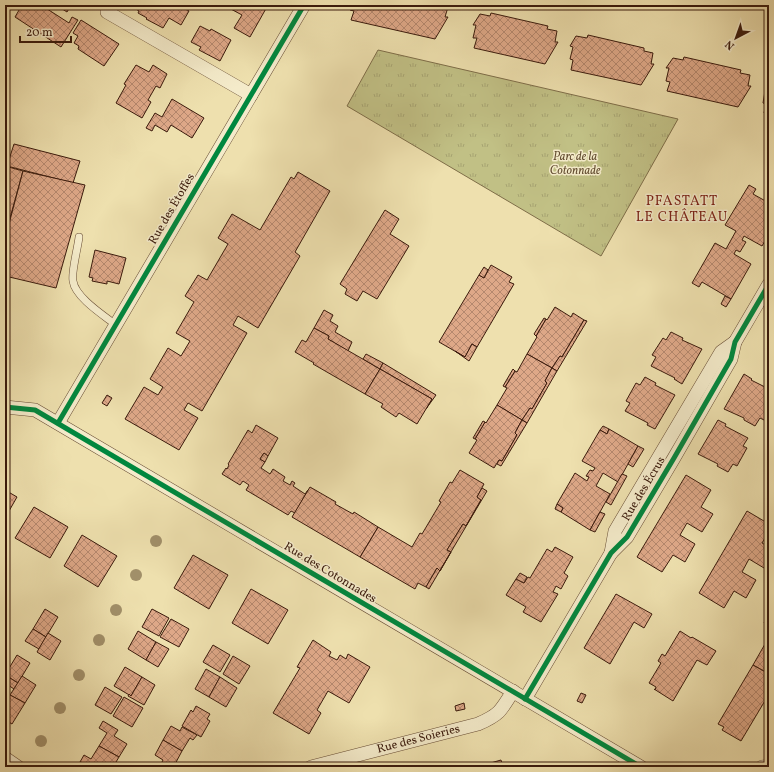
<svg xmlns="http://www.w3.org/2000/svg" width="774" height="772" viewBox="0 0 774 772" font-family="Vollkorn,serif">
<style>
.park{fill:url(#park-tufts);stroke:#7e6d48}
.building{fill:url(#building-cross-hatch);stroke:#3a1a0c}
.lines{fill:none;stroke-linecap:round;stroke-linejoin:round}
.service-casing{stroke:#674c34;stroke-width:8}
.minor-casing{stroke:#674c34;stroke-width:14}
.service{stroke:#f4ebca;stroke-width:7}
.minor{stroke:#f4ebca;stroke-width:13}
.cycleway-casing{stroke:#f4ebca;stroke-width:8}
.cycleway{stroke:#00873e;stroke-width:5}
.tree{fill:#a18f69}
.labels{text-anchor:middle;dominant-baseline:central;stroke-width:3;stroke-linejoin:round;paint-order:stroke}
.park-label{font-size:12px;font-style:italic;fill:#624c30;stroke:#f4ebca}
.street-label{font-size:12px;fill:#3a1a0c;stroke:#f4ebca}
.quarter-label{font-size:14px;letter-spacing:1px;fill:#7a1f14;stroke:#f4ebca}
</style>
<defs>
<pattern id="park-tufts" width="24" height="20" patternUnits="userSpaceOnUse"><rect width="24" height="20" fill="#c1c085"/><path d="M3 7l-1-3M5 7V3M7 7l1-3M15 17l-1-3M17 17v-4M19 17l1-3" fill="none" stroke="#a7a472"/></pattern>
<pattern id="building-cross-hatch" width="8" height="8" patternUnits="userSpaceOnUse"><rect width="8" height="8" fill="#dea888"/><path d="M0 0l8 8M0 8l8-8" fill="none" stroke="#b5886e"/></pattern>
</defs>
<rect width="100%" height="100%" fill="#eee0ae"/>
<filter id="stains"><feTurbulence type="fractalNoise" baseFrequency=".005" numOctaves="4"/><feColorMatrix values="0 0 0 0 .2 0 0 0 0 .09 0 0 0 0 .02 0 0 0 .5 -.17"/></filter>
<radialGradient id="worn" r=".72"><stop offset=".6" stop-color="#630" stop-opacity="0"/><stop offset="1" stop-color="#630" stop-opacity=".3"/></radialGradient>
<path class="park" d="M 378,50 L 678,119 L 601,256 L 347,106 Z"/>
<g class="building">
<path d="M 22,5 L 41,5 L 69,23 L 72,17 L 78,20 L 61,47 L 15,17 Z"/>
<path d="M 56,5 L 71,5 L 67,12 Z"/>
<path d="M 129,5 L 179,5 L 189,11 L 181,25 L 169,18 L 163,28 L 146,19 L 147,18 L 138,13 L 139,11 Z"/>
<path d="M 230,5 L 268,5 L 250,37 L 234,28 L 242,15 L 229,8 Z"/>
<path d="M 351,5 L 440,5 L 448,7 L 445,17 L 448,17 L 435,39 L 351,20 L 354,11 L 350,10 Z"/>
<path d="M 491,13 L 548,26 L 547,29 L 557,31 L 555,42 L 558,42 L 545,64 L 474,48 L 477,38 L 473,38 L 476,25 L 473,25 L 480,14 L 490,16 Z"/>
<path d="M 81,20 L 119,44 L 104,66 L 78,49 L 79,46 L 74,43 L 78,36 L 73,33 Z"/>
<path d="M 200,26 L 210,31 L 211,29 L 231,40 L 220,61 L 199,50 L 201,47 L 191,42 Z"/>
<path d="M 588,35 L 644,48 L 644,51 L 653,53 L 651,64 L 654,64 L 641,85 L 571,70 L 573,60 L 570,59 L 573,47 L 570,46 L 576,36 L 587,38 Z"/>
<path d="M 684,57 L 741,70 L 740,73 L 750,75 L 748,86 L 751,86 L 738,107 L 667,91 L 670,82 L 666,81 L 669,68 L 666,68 L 673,58 L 683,60 Z"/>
<path d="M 136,65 L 149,72 L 153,65 L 167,74 L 160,88 L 156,86 L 148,100 L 151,102 L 142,118 L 116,103 L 126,85 L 124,84 Z"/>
<path d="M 769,81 L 769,114 L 764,113 L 766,104 L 763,103 L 766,85 Z"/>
<path d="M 172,99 L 204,118 L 192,138 L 171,125 L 167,132 L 155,125 L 152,131 L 146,128 L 155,113 L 162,117 Z"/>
<path d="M 14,144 L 80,161 L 73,183 L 7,166 Z"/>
<path d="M 5,166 L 23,171 L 10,218 L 5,217 Z"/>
<path d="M 23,171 L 85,185 L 56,288 L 5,276 L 5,239 Z"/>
<path d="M 298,172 L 330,191 L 295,252 L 300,256 L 258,328 L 238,316 L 233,325 L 247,333 L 202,411 L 188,403 L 184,410 L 198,418 L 179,450 L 125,419 L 144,387 L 158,395 L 163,387 L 150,379 L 168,348 L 181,356 L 190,341 L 176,333 L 194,302 L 185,296 L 198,275 L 207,280 L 228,244 L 218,238 L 232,214 L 260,230 L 291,177 L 294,179 Z"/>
<path d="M 749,185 L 756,189 L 753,194 L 769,203 L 769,234 L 762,246 L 744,236 L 742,240 L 746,242 L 740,252 L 736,250 L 734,254 L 751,264 L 731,299 L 702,282 L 699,287 L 692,283 L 715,243 L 726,249 L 736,231 L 725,225 Z"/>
<path d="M 385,210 L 399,219 L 390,234 L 409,246 L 377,299 L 363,291 L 357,301 L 345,294 L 347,289 L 340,284 Z"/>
<path d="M 95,250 L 126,258 L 119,284 L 107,281 L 107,284 L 92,281 L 93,278 L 89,277 Z"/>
<path d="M 491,265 L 512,277 L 509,282 L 514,284 L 477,347 L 472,344 L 465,357 L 439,342 L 479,275 L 484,278 Z"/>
<path d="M 484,267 L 488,270 L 484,278 L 479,275 Z"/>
<path d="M 725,296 L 731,299 L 726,307 L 721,304 Z"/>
<path d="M 555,307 L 571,317 L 573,313 L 584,320 L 562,357 L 560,356 L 552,368 L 527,354 L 537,337 L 536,336 L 546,319 L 547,320 Z"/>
<path d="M 324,310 L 333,315 L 330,321 L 338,326 L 335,332 L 352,342 L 348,351 L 328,339 L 329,336 L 314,328 Z"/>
<path d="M 544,318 L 546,319 L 536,336 L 534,334 Z"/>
<path d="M 584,320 L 587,321 L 557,371 L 552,368 L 560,356 L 562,357 Z"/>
<path d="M 314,328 L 329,336 L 328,339 L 380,369 L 365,394 L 313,364 L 314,363 L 295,352 L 302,340 L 306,342 Z"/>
<path d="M 671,332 L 683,338 L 682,340 L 702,349 L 682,384 L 674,379 L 675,378 L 651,366 L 656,357 L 652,355 L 663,338 L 666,340 Z"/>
<path d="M 472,344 L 477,347 L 469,361 L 455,351 L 465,357 Z"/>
<path d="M 366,354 L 383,363 L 380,369 L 363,359 Z"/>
<path d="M 527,354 L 552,368 L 545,381 L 547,383 L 532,409 L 530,408 L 522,420 L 497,405 L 507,388 L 505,387 L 515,371 L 517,372 Z"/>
<path d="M 383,363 L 436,395 L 426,409 L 432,399 L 380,369 Z"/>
<path d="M 552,368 L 557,371 L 527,423 L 522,420 L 530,408 L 532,409 L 547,383 L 545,381 Z"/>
<path d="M 380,369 L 432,399 L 417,424 L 399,413 L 396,417 L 381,407 L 383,404 L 365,394 Z"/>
<path d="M 513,369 L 515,371 L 505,387 L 503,386 Z"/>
<path d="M 744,374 L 752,379 L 751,380 L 769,389 L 769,411 L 764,420 L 760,418 L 755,426 L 744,420 L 744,418 L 724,409 Z"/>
<path d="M 645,377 L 656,383 L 655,385 L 675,395 L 655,429 L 647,425 L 648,423 L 625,411 L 630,403 L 626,401 L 636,383 L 640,385 Z"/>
<path d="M 107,395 L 112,398 L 107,406 L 102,403 Z"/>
<path d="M 497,405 L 522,420 L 515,433 L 517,435 L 502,461 L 499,460 L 494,468 L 469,453 L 477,440 L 475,439 L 485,422 L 486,423 Z"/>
<path d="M 522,420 L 527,423 L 501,466 L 497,464 L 499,460 L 502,461 L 517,435 L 515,433 Z"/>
<path d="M 718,420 L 726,424 L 725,426 L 748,438 L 743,446 L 747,448 L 737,466 L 733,464 L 728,472 L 717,466 L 718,464 L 698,454 Z"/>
<path d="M 483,421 L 485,422 L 475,439 L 473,438 Z"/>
<path d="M 256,425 L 278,438 L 268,456 L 264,453 L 260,459 L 265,462 L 261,468 L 270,474 L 273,469 L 285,477 L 283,481 L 290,485 L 292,481 L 295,483 L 293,486 L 305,494 L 308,490 L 295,513 L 291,511 L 288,515 L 246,490 L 249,485 L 243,481 L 240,485 L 222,474 L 226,468 L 227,469 L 229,465 L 228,464 L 248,430 L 252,433 Z"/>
<path d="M 603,426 L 609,429 L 607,434 L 600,430 Z"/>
<path d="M 609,429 L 638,446 L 618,482 L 603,473 L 596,486 L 610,494 L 590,530 L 561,512 L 563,508 L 557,504 L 575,473 L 587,481 L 589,477 L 586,476 L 590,470 L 593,471 L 595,468 L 582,461 L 600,430 L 607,434 Z"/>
<path d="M 638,446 L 644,449 L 633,467 L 628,464 Z"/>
<path d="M 264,453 L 268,456 L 265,462 L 260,459 Z"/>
<path d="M 460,470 L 484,484 L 477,497 L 481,500 L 466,526 L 463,524 L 447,550 L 451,552 L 440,571 L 437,568 L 426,587 L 418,583 L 415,589 L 360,557 L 378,527 L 412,547 L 420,533 L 422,534 L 441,502 L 439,501 L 450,482 L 452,483 Z"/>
<path d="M 622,474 L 627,476 L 611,505 L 606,502 Z"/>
<path d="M 686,475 L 711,490 L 701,507 L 713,514 L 702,532 L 687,523 L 680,535 L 695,544 L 685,562 L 673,555 L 662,572 L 637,557 Z"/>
<path d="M 310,487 L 336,502 L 335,504 L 353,514 L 354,512 L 378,527 L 360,557 L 292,517 Z"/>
<path d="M 482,488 L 487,491 L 429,589 L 426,587 L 437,568 L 440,571 L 451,552 L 447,550 L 463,524 L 466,526 L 481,500 L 477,497 Z"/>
<path d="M 5,490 L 17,497 L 5,518 Z"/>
<path d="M 557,504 L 563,508 L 561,512 L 555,509 Z"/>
<path d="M 34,507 L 68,527 L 50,558 L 15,538 Z"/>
<path d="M 747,511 L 769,524 L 769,532 L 762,543 L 769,547 L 769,559 L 764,568 L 749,559 L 742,572 L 756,580 L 746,598 L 734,591 L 724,608 L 699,593 Z"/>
<path d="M 600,512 L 605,514 L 595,532 L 590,530 Z"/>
<path d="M 82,535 L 117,556 L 98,587 L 64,566 Z"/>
<path d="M 555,547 L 573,557 L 564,573 L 568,576 L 561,589 L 556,586 L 553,592 L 558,594 L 541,622 L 523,612 L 526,607 L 506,595 L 516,579 L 524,583 L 528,577 L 530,578 L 547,549 L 552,552 Z"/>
<path d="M 193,555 L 228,575 L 209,609 L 174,588 Z"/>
<path d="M 520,573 L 527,577 L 524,583 L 516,579 Z"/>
<path d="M 251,589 L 288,610 L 268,644 L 232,623 Z"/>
<path d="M 616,594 L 652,614 L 644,628 L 634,622 L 610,664 L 584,648 Z"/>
<path d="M 45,609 L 58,617 L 46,637 L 33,629 Z"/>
<path d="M 152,609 L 169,618 L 159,636 L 142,627 Z"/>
<path d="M 769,614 L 769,625 L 764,623 Z"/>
<path d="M 171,619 L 189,629 L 179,647 L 160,637 Z"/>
<path d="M 33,629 L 46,637 L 39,649 L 25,641 Z"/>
<path d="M 138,631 L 156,642 L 146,660 L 128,649 Z"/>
<path d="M 680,631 L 691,638 L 692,637 L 716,651 L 707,665 L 697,660 L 673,701 L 654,689 L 655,690 L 656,687 L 649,683 L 661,663 L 658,661 L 662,654 L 665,656 Z"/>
<path d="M 48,633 L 61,641 L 50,660 L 37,652 Z"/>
<path d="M 769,637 L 769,674 L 753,665 Z"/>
<path d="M 313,640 L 331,652 L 329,656 L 337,660 L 340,655 L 346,659 L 348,654 L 370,667 L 349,703 L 328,691 L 317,710 L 321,713 L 309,734 L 273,713 L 300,668 L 297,667 Z"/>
<path d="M 156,642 L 169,649 L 158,667 L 146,660 Z"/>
<path d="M 213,645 L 230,655 L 220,672 L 203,662 Z"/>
<path d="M 17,655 L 30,663 L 18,683 L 5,675 Z"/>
<path d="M 233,656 L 250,666 L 239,684 L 223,674 Z"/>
<path d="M 753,665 L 769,674 L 769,694 L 741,741 L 722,730 L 724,727 L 718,724 Z"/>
<path d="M 125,667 L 142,677 L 131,696 L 114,686 Z"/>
<path d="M 206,669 L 220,677 L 209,697 L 195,689 Z"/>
<path d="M 5,675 L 18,683 L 14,689 L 5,683 Z"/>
<path d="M 22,676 L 36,685 L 25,703 L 10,695 Z"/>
<path d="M 142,677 L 155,685 L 144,705 L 128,696 L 129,694 L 131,696 Z"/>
<path d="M 220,677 L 237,688 L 226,707 L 209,697 Z"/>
<path d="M 105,687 L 122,697 L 111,714 L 95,705 Z"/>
<path d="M 581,693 L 586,695 L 582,703 L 577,701 Z"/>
<path d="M 10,695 L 25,703 L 12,724 L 5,720 L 5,704 Z"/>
<path d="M 124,697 L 143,708 L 132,727 L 113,716 Z"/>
<path d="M 464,703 L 465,709 L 456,711 L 455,706 Z"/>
<path d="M 196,706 L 210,714 L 207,719 L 210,721 L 201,737 L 182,726 L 191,710 L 193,712 Z"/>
<path d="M 103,721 L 118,730 L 114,736 L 127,744 L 119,757 L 99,746 L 107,733 L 99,728 Z"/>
<path d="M 171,726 L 180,731 L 182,727 L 197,735 L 193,740 L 190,738 L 182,751 L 163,740 Z"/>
<path d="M 163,740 L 182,751 L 174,766 L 177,767 L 160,766 L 163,760 L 155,755 Z"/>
<path d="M 99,746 L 119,757 L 113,767 L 102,767 L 98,764 L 96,767 L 89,767 L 80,762 L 84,755 L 91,759 Z"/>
<path d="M 501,760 L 503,767 L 475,767 L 480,766 Z"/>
</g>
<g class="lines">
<g class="service-casing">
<path id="service" d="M 79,237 C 78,247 71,273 73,281 C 75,297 103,315 116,325"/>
</g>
<g class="minor-casing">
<g id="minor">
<path d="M 107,5 L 107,12 L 251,95"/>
<path d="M 5,407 L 35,410 L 641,767"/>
<path d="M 58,423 L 304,5"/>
<path d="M 611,553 L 615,531 L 721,352 L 735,342"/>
<path d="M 525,699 L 611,553 L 627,537 L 674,458 L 731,359 L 735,342 L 769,284"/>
<path d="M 5,758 L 18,767"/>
<path id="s1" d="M 311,767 L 478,724 C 499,715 501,711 513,691"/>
<path d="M 762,767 L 769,766"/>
</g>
</g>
<use href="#service" class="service"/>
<use href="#minor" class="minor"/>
<g class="cycleway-casing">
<g id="cycleway">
<path d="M 5,407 L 35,410 L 641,767"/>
<path d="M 58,423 L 304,5"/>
<path d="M 525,699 L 611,553 L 627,537 L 674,458 L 731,359 L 735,342 L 769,284"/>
</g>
</g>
<use href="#cycleway" class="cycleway"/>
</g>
<g class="tree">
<circle cx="156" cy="541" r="6"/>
<circle cx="136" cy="575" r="6"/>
<circle cx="116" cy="610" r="6"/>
<circle cx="99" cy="640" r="6"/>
<circle cx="79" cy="675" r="6"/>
<circle cx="60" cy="708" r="6"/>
<circle cx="41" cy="741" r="6"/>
</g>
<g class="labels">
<g class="park-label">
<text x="575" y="157">Parc de la<tspan x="575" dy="14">Cotonnade</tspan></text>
</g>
<g class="street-label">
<text transform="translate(172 209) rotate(-60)">Rue des Étoffes</text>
<text transform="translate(644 489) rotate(-59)">Rue des Écrus</text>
<text transform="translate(330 573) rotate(31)">Rue des Cotonnades</text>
<text stroke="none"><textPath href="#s1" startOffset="111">Rue des Soieries</textPath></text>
</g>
<g class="quarter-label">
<text x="682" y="201">PFASTATT<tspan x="682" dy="16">LE CHÂTEAU</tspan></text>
</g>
</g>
<rect width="774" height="772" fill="none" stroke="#eee0ae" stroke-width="20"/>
<rect x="6" y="6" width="762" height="760" fill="none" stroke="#3a1a0c" stroke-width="2"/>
<rect x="10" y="10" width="754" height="752" fill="none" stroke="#3a1a0c"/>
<g transform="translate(736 38) rotate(221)" stroke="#f4ebca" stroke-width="3" paint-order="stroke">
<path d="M0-3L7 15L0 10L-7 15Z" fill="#3a1a0c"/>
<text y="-6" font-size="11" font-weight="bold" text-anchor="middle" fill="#3a1a0c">N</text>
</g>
<path d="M20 36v6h51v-6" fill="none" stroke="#3a1a0c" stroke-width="2"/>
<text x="26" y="36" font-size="12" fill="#3a1a0c" stroke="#f4ebca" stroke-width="3" paint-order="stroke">20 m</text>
<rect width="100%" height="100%" filter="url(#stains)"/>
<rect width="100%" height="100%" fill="url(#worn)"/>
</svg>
